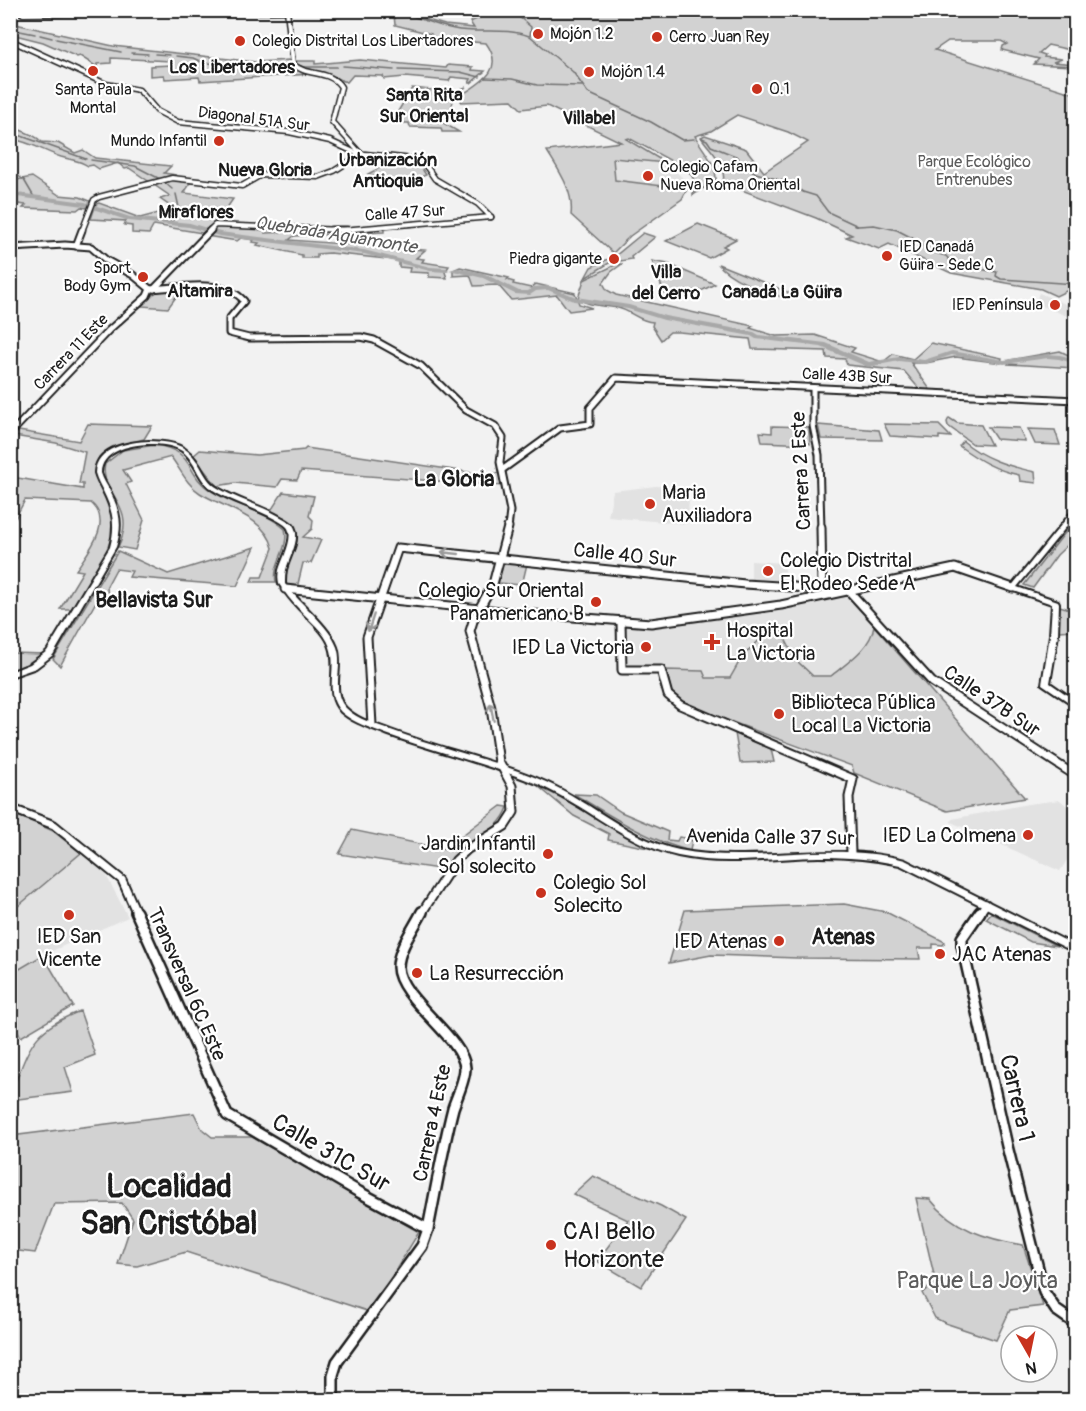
<svg xmlns="http://www.w3.org/2000/svg" width="1086" height="1411" viewBox="0 0 1086 1411" font-family="Pangolin,sans-serif">
<style>
.built{fill:#e2e2e2}
.green{fill:#d2d2d2;stroke:#777;stroke-width:1.5}
.lines{fill:none;stroke-linecap:round;stroke-linejoin:round}
.stream{stroke:#707070;stroke-width:1.5}
.river{fill:#a8a8a8;fill-rule:evenodd}
.tertiary-far3-casing{stroke:#1c1c1c;stroke-width:7}
.tertiary-far2-casing{stroke:#1c1c1c;stroke-width:9}
.tertiary-far1-casing{stroke:#1c1c1c;stroke-width:11}
.tertiary-casing{stroke:#1c1c1c;stroke-width:14}
.secondary-casing{stroke:#1c1c1c;stroke-width:4}
.tertiary-far3{stroke:#fff;stroke-width:4}
.tertiary-far2{stroke:#fff;stroke-width:5}
.tertiary-far1{stroke:#fff;stroke-width:7}
.tertiary{stroke:#fff;stroke-width:9}
.secondary{fill:#fff;fill-rule:evenodd}
.oneway{stroke:#999}
.poi-dot{fill:#c8321e;stroke:#fff;stroke-width:2}
.labels{text-anchor:middle;dominant-baseline:central;stroke-width:4.5;stroke-linejoin:round;paint-order:stroke}
.far-poi-label{font-size:16px;fill:#1c1c1c;stroke:#fff;text-anchor:start}
.far-street-label{font-size:16px;fill:#1c1c1c;stroke:#fff}
.far-park-label{font-size:16px;fill:#5c5c5c;stroke:#fff}
.far-quarter-label{font-size:18px;font-weight:bold;fill:#1c1c1c;stroke:#fff}
.far-neighbourhood-label{font-size:18px;font-weight:bold;fill:#1c1c1c;stroke:#fff}
.far-water-label{font-size:18px;font-style:italic;fill:#5b5b5b;stroke:#fff}
.street-label{font-size:20px;fill:#1c1c1c;stroke:#fff}
.poi-label{font-size:20px;fill:#1c1c1c;stroke:#fff;text-anchor:start}
.neighbourhood-label{font-size:21px;font-weight:bold;fill:#1c1c1c;stroke:#fff}
.quarter-label{font-size:22px;font-weight:bold;fill:#1c1c1c;stroke:#fff}
.near-street-label{font-size:24px;fill:#1c1c1c;stroke:#fff}
.near-poi-label{font-size:24px;fill:#1c1c1c;stroke:#fff;text-anchor:start}
.near-park-label{font-size:24px;fill:#5c5c5c;stroke:#fff}
.near-district-label{font-size:32px;font-weight:bold;fill:#1c1c1c;stroke:#fff}
</style>
<rect width="100%" height="100%" fill="#f2f2f2"/>
<filter id="ink" filterUnits="userSpaceOnUse"><feTurbulence type="fractalNoise" baseFrequency=".0167" numOctaves="2"/><feDisplacementMap in="SourceGraphic" scale="12" xChannelSelector="R" yChannelSelector="G"/><feConvolveMatrix kernelMatrix="1 2 1 2 8 2 1 2 1" color-interpolation-filters="sRGB"/></filter>
<g filter="url(#ink)">
<g class="built">
<path d="M 612,157 L 666,163 L 685,180 L 687,189 L 615,180 Z"/>
<path d="M 1039,293 L 1075,308 L 1075,310 L 1067,316 L 1035,303 Z"/>
<path d="M 656,486 L 690,488 L 687,524 L 608,517 L 613,491 Z"/>
<path d="M 751,561 L 785,563 L 785,582 L 751,580 Z"/>
<path d="M 848,595 L 874,626 L 873,635 L 860,652 L 832,676 L 813,676 L 796,660 L 777,623 L 742,657 L 730,678 L 706,678 L 703,671 L 666,670 L 666,667 L 625,667 L 624,624 L 650,628 L 667,627 Z"/>
<path d="M 1060,800 L 1066,805 L 1076,821 L 1075,848 L 1060,871 L 951,822 L 952,819 L 1028,804 Z"/>
<path d="M 81,853 L 105,873 L 128,917 L 43,955 L 11,974 L 11,912 Z"/>
</g>
<g class="green">
<path d="M 495,11 L 1075,11 L 1075,51 L 1048,45 L 1039,53 L 1045,55 L 1044,57 L 1062,59 L 1053,62 L 1075,64 L 1075,69 L 1073,66 L 1034,64 L 1039,59 L 1002,50 L 1003,46 L 1007,44 L 1001,41 L 948,41 L 935,50 L 1075,94 L 1075,294 L 1066,291 L 1056,296 L 1041,289 L 951,273 L 889,244 L 879,249 L 846,237 L 852,235 L 816,218 L 723,183 C 727,163 711,152 701,137 L 705,135 L 746,149 L 764,172 L 808,142 L 788,132 L 737,115 L 711,131 L 695,136 C 703,151 716,162 716,180 L 693,195 L 693,178 L 688,170 L 629,138 L 626,139 L 666,163 L 613,158 L 615,180 L 687,189 L 682,199 L 630,236 L 613,253 L 571,215 C 574,191 559,171 547,151 L 621,142 L 547,106 L 521,109 L 512,100 L 461,102 L 463,94 C 483,81 505,69 486,43 L 433,39 L 431,34 L 395,25 L 394,15 L 383,11 L 403,11 L 428,17 L 424,19 L 445,25 L 474,28 L 470,22 Z"/>
<path d="M 11,23 L 113,46 L 256,62 L 289,60 L 293,68 L 312,74 L 200,81 L 199,77 L 165,79 L 164,75 L 150,76 L 150,66 L 172,65 L 171,61 L 111,58 L 111,63 L 97,64 L 97,67 L 80,56 L 77,57 L 43,42 L 11,34 Z"/>
<path d="M 360,60 L 446,68 L 448,65 L 473,67 L 472,70 L 485,71 L 471,83 L 469,83 L 471,79 L 451,77 L 449,81 L 405,77 L 384,79 L 383,76 L 353,75 L 347,82 L 295,64 L 295,61 L 315,61 L 315,64 Z"/>
<path d="M 466,87 C 457,93 448,103 454,115 L 438,120 L 459,132 L 442,132 L 441,128 L 410,127 L 409,123 L 391,123 L 412,88 L 453,92 Z"/>
<path d="M 10,126 C 21,131 35,134 42,142 L 58,143 L 75,153 L 83,150 L 95,158 L 171,166 L 164,173 L 176,175 L 169,177 L 192,181 L 184,193 L 233,199 L 220,218 L 202,233 L 154,225 L 149,234 L 132,233 L 132,226 L 124,225 L 126,221 L 91,219 L 96,204 L 99,203 L 140,218 L 174,209 L 160,199 L 170,196 L 129,168 L 125,169 L 118,163 L 99,169 L 93,165 L 88,166 C 80,160 71,160 61,157 C 44,151 30,142 12,139 Z"/>
<path d="M 389,163 L 421,167 L 426,175 L 399,186 L 368,174 Z"/>
<path d="M 32,177 L 59,195 L 80,197 L 90,201 L 87,208 L 81,207 L 77,210 L 23,208 L 26,205 L 11,203 L 11,181 Z"/>
<path d="M 698,224 L 736,239 L 723,246 L 727,248 L 709,258 L 666,241 Z"/>
<path d="M 216,226 L 267,228 L 265,233 L 288,232 L 290,229 L 319,232 L 384,228 L 384,232 L 294,236 L 289,240 L 425,250 L 416,258 L 424,259 L 422,262 L 449,266 L 445,272 L 447,278 L 429,277 L 429,273 L 409,272 L 410,268 L 399,267 L 399,261 L 396,260 L 330,253 L 317,254 L 317,258 L 302,258 L 302,255 L 257,245 L 259,243 L 252,242 L 254,240 L 241,238 L 237,241 L 206,236 Z"/>
<path d="M 643,233 L 655,237 L 631,257 L 632,259 L 609,263 L 585,278 L 591,267 L 615,256 Z"/>
<path d="M 652,261 L 668,264 L 715,284 L 703,290 L 664,293 Z"/>
<path d="M 617,264 L 622,264 L 611,272 L 603,283 L 607,290 L 616,295 L 753,326 L 750,328 L 776,336 L 815,335 L 855,348 L 851,352 L 883,362 L 893,354 L 913,359 L 931,343 L 1002,358 L 1001,363 L 956,357 L 926,363 L 911,363 L 932,392 L 921,391 L 904,371 L 847,365 L 845,359 L 827,358 L 826,351 L 752,349 L 750,339 L 679,332 L 670,332 L 661,340 L 652,326 L 653,322 C 640,322 631,311 618,308 C 605,305 588,307 578,298 L 584,280 Z"/>
<path d="M 718,264 L 795,295 L 788,299 C 766,291 733,282 718,264 Z"/>
<path d="M 460,267 L 509,278 L 507,280 L 514,282 L 513,284 L 531,288 L 536,284 L 575,293 L 579,304 L 592,308 L 569,311 L 557,295 L 511,300 L 498,285 L 474,286 L 470,275 L 453,276 L 453,270 Z"/>
<path d="M 181,290 L 168,308 L 141,306 L 157,291 Z"/>
<path d="M 1060,351 L 1075,358 L 1075,368 L 1008,364 L 1010,360 Z"/>
<path d="M 949,418 L 957,423 L 981,425 L 991,445 L 973,444 L 948,426 L 947,422 Z"/>
<path d="M 88,424 L 152,426 L 144,439 L 119,445 L 99,457 L 94,472 C 99,486 111,500 113,515 C 118,543 88,585 74,609 L 60,609 L 83,571 L 76,570 C 88,552 114,522 91,503 L 25,500 L 11,526 L 11,486 L 18,478 L 83,489 L 83,484 L 79,484 L 85,452 L 56,443 L 14,436 L 19,431 L 79,441 Z"/>
<path d="M 884,424 L 939,425 L 951,437 L 939,436 L 939,439 L 890,436 Z"/>
<path d="M 818,425 L 879,430 L 882,440 L 821,439 Z"/>
<path d="M 772,426 L 809,427 L 810,444 L 762,442 L 760,432 L 772,433 Z"/>
<path d="M 988,427 L 1019,428 L 1025,441 L 996,439 Z"/>
<path d="M 1028,429 L 1055,430 L 1060,445 L 1035,444 Z"/>
<path d="M 963,441 C 984,459 1008,466 1035,472 L 1036,483 L 1020,481 L 1019,475 C 995,470 979,460 959,446 Z"/>
<path d="M 155,445 C 196,451 184,473 210,490 C 234,506 264,510 285,529 C 290,548 272,564 276,582 L 251,582 L 253,577 L 262,577 L 273,548 C 266,517 224,508 200,493 C 187,485 180,469 171,457 L 123,470 L 131,482 L 126,484 L 144,520 L 135,550 L 118,547 C 139,504 98,493 105,464 L 123,450 Z"/>
<path d="M 306,448 L 481,474 L 499,473 L 503,486 L 301,471 L 297,480 L 282,479 L 277,487 L 235,483 L 217,486 L 193,456 L 200,450 L 257,455 L 304,450 Z"/>
<path d="M 283,492 L 314,496 L 309,516 L 313,520 L 312,529 L 303,537 L 321,540 L 311,563 L 303,563 L 297,588 L 288,588 C 273,561 328,533 270,512 Z"/>
<path d="M 1075,520 L 1075,538 L 1057,555 L 1033,588 L 1024,585 Z"/>
<path d="M 255,547 L 237,586 L 129,577 L 132,571 L 116,569 L 107,586 L 108,601 L 97,600 L 60,666 L 53,659 L 118,551 L 168,574 Z"/>
<path d="M 504,562 L 527,564 L 522,585 L 498,583 Z"/>
<path d="M 1060,606 L 1075,611 L 1075,630 L 1059,631 Z"/>
<path d="M 777,623 L 796,660 L 813,676 L 831,676 C 847,663 871,648 874,626 L 1025,798 L 947,811 L 854,773 L 852,766 L 689,706 L 672,693 L 666,670 L 703,671 L 706,678 L 730,678 L 742,657 Z"/>
<path d="M 11,653 L 43,654 L 27,664 L 11,670 Z"/>
<path d="M 735,733 L 771,749 L 774,762 L 740,763 Z"/>
<path d="M 539,787 L 560,797 L 653,849 L 608,840 L 609,834 L 574,816 Z"/>
<path d="M 574,794 L 596,795 L 621,812 L 668,832 L 667,840 L 677,841 L 679,837 L 692,839 L 690,851 C 647,840 611,816 574,794 Z"/>
<path d="M 501,806 L 508,807 C 499,836 462,840 445,870 L 339,854 L 352,830 L 444,849 Z"/>
<path d="M 18,815 L 53,831 L 81,853 L 11,912 L 10,827 Z"/>
<path d="M 844,904 L 886,912 L 945,942 L 943,945 L 933,944 L 933,948 L 918,948 L 920,959 L 797,958 L 711,955 L 669,963 L 685,910 Z"/>
<path d="M 991,913 L 1057,946 L 1031,942 L 986,919 Z"/>
<path d="M 43,955 L 73,1006 L 21,1037 L 11,1018 L 11,974 Z"/>
<path d="M 80,1011 L 95,1055 L 65,1067 L 73,1092 L 11,1100 L 11,1093 C 30,1047 30,1031 80,1011 Z"/>
<path d="M 194,1113 L 202,1129 L 212,1137 L 252,1137 L 419,1232 L 370,1312 L 186,1252 L 137,1266 L 118,1264 L 133,1219 L 122,1203 L 54,1204 L 35,1253 L 11,1250 L 11,1136 Z"/>
<path d="M 593,1176 L 661,1206 L 686,1220 L 641,1287 L 597,1261 L 628,1220 L 573,1194 Z"/>
<path d="M 916,1198 L 930,1199 C 953,1229 987,1239 1023,1245 L 1043,1306 L 1010,1310 L 996,1340 L 945,1323 L 935,1318 L 922,1293 L 933,1284 L 934,1275 Z"/>
</g>
<g class="lines">
<g class="stream">
<path d="M 390,10 C 412,14 432,25 454,29 C 479,34 505,27 529,36"/>
<path d="M 526,10 L 517,15 L 531,27 L 530,36 L 573,72 L 588,93 L 651,122 L 682,140 L 694,139"/>
<path d="M 10,29 L 35,34"/>
<path d="M 40,35 L 52,38"/>
<path d="M 56,39 L 121,52"/>
<path d="M 131,53 L 148,54"/>
<path d="M 155,54 L 170,55"/>
<path d="M 176,56 L 193,58 L 204,63 L 287,66"/>
<path d="M 343,66 L 394,70"/>
<path d="M 302,67 L 337,67"/>
<path d="M 399,70 L 460,72 L 480,77"/>
<path d="M 485,78 L 512,79 L 537,85 L 582,86"/>
<path d="M 10,132 L 86,159"/>
<path d="M 702,138 L 707,140 L 711,146 L 738,157 L 742,164 L 756,173 L 790,183 L 803,192 L 816,196 L 828,212 L 858,226 L 874,225 L 897,230 L 920,242 L 925,250 L 946,256 L 954,265 L 997,272 L 996,276 L 1001,279 L 1076,284"/>
<path d="M 91,160 L 135,166 L 160,179"/>
<path d="M 10,170 L 24,180 L 34,197"/>
<path d="M 164,182 L 172,189"/>
<path d="M 165,223 L 173,220 L 180,212 L 176,194"/>
</g>
<path class="river" d="M 10,192 L 85,202 L 130,217 L 190,223 L 220,232 L 364,250 L 430,267 L 446,268 L 449,270 L 458,268 L 483,273 L 519,291 L 528,291 L 534,287 L 549,286 L 576,297 L 629,305 L 665,316 L 754,332 L 759,335 L 826,343 L 869,362 L 899,357 L 924,360 L 952,351 L 1004,360 L 1048,354 L 1060,355 L 1076,359 L 1076,364 L 1059,359 L 1048,358 L 1004,364 L 952,355 L 925,364 L 899,361 L 868,367 L 821,347 L 756,339 L 751,336 L 664,320 L 628,309 L 574,301 L 548,290 L 536,291 L 530,295 L 515,294 L 483,278 L 449,270 L 446,272 L 430,271 L 364,254 L 219,236 L 189,227 L 129,221 L 84,206 L 10,196 Z"/>
<g class="tertiary-far3-casing">
<g id="tertiary-far3">
<path d="M 287,10 L 293,64 C 306,77 330,69 341,87 L 332,122 L 361,154"/>
<path d="M 23,14 L 287,11"/>
<path d="M 10,40 L 106,84 L 139,90 L 157,111 L 178,122 L 289,132 L 330,141 L 356,153 L 422,160 L 435,179 L 478,204 L 491,217"/>
<path d="M 82,231 L 94,200 L 99,197 L 172,178 L 242,186 L 261,175 L 318,177 L 334,171 L 361,154"/>
<path d="M 209,231 L 215,225 L 342,230 L 491,217"/>
</g>
</g>
<g class="tertiary-far2-casing">
<g id="tertiary-far2">
<path d="M 331,230 L 347,230"/>
<path d="M 76,246 L 82,230"/>
<path d="M 10,248 L 65,245 L 91,247 L 106,260 L 133,275 L 150,289"/>
<path d="M 150,289 C 178,288 224,277 244,301 L 229,319 L 229,333 L 249,338 L 361,337 L 374,340 L 421,366 L 466,410 L 495,426 L 503,438 L 500,462 L 510,511 L 508,529"/>
<path d="M 154,289 L 211,230"/>
<path d="M 813,388 L 813,426 L 819,455 L 821,529"/>
<path d="M 10,434 L 109,330 L 147,296 L 150,289"/>
<path d="M 502,470 L 560,428 L 590,424 L 590,408 L 616,378 L 1076,400"/>
</g>
</g>
<g class="tertiary-far1-casing">
<g id="tertiary-far1">
<path d="M 821,527 L 822,589"/>
<path d="M 285,589 L 520,613 L 651,623 L 781,605 L 955,568 L 1013,588"/>
<path d="M 849,591 L 932,682 L 1076,776"/>
<path d="M 621,622 L 622,670 L 661,670 L 668,695 L 680,705 L 853,779 L 849,797 L 851,853"/>
<path d="M 372,725 L 367,637 L 398,548 L 745,584 L 841,590"/>
<path d="M 10,808 L 54,825 L 122,880 L 137,914"/>
<path d="M 421,914 L 456,860 L 468,849 L 505,826 L 514,812 L 512,786 L 499,762 L 491,708 L 470,631 L 474,618 L 493,584 L 508,527"/>
<path d="M 979,914 L 986,904"/>
</g>
</g>
<g class="tertiary-casing">
<g id="tertiary">
<path d="M 136,912 L 227,1115 L 359,1192 L 428,1229"/>
<path d="M 980,912 L 962,938 L 962,945 L 1007,1146 L 1044,1292 L 1056,1310 L 1076,1324"/>
<path d="M 333,1400 L 333,1375 L 337,1362 L 422,1246 L 428,1229 C 436,1189 443,1147 453,1108 C 457,1096 465,1080 465,1068 C 464,1038 398,998 398,967 C 398,949 414,928 422,912"/>
</g>
</g>
<g class="secondary-casing">
<g id="secondary">
<path d="M 28,10 L 43,10 L 10,15 L 10,13 Z"/>
<path d="M 149,441 C 174,442 187,444 200,466 C 205,475 209,483 218,488 C 238,500 261,505 281,517 C 285,519 290,522 293,525 C 302,538 289,557 286,570 C 285,575 285,579 285,584 C 300,604 329,625 337,647 C 344,667 330,691 346,708 C 358,720 376,724 391,730 C 442,749 496,760 546,782 C 591,802 630,840 679,850 C 753,865 830,840 905,860 L 1076,946 L 1076,953 L 900,865 C 873,859 847,857 819,857 C 772,858 724,866 678,856 C 625,844 586,805 537,784 C 488,764 436,752 386,734 C 371,728 353,723 341,712 C 323,693 338,669 330,647 C 325,632 309,620 299,609 C 291,601 285,593 279,584 C 278,579 278,575 279,570 C 282,559 295,537 287,527 C 284,524 279,521 275,519 C 255,508 232,502 213,490 C 198,481 196,461 182,451 C 162,438 101,442 101,473 C 103,480 107,485 110,491 C 120,511 123,525 116,547 L 53,655 L 36,668 L 10,677 L 10,672 L 30,664 L 47,651 L 110,547 C 116,525 113,511 103,491 C 100,485 97,480 95,473 C 96,447 129,442 149,441 Z"/>
<path d="M 1076,508 L 1076,515 L 1017,587 L 1058,601 L 1059,603 L 1058,635 L 1050,683 L 1076,701 L 1076,707 L 1042,684 L 1050,635 L 1052,604 L 1011,590 L 1010,588 L 1074,509 Z"/>
</g>
</g>
<use href="#tertiary-far3" class="tertiary-far3"/>
<use href="#tertiary-far2" class="tertiary-far2"/>
<use href="#tertiary-far1" class="tertiary-far1"/>
<use href="#tertiary" class="tertiary"/>
<use href="#secondary" class="secondary"/>
</g>
<defs><path id="oneway-shaft" d="M-6 0H5M1.5-3L5.5 0L1.5 3" fill="none" stroke-width="1.6" stroke-linecap="round" stroke-linejoin="round" transform="scale(1.5)"/></defs>
<g class="oneway">
<use href="#oneway-shaft" transform="translate(450 553) rotate(-174)"/>
<use href="#oneway-shaft" transform="translate(371 623) rotate(108)"/>
<use href="#oneway-shaft" transform="translate(492 712) rotate(-101)"/>
</g>
</g>
<g class="poi-dot">
<circle cx="538" cy="34" r="6"/>
<circle cx="657" cy="37" r="6"/>
<circle cx="240" cy="41" r="6"/>
<circle cx="93" cy="71" r="6"/>
<circle cx="589" cy="72" r="6"/>
<circle cx="757" cy="89" r="6"/>
<circle cx="219" cy="141" r="6"/>
<circle cx="648" cy="176" r="6"/>
<circle cx="887" cy="256" r="6"/>
<circle cx="614" cy="259" r="6"/>
<circle cx="143" cy="277" r="6"/>
<circle cx="1055" cy="305" r="6"/>
<circle cx="650" cy="504" r="6"/>
<circle cx="768" cy="571" r="6"/>
<circle cx="596" cy="602" r="6"/>
<path d="M709 633h6v6h6v6h-6v6h-6v-6h-6v-6h6z"/>
<circle cx="646" cy="647" r="6"/>
<circle cx="779" cy="714" r="6"/>
<circle cx="1028" cy="835" r="6"/>
<circle cx="548" cy="854" r="6"/>
<circle cx="541" cy="893" r="6"/>
<circle cx="69" cy="915" r="6"/>
<circle cx="779" cy="941" r="6"/>
<circle cx="940" cy="954" r="6"/>
<circle cx="417" cy="973" r="6"/>
<circle cx="551" cy="1245" r="6"/>
</g>
<g class="labels">
<g class="far-poi-label">
<text x="550" y="34">Mojón 1.2</text>
<text x="669" y="37">Cerro Juan Rey</text>
<text x="252" y="41">Colegio Distrital Los Libertadores</text>
<text x="601" y="72">Mojón 1.4</text>
<text x="769" y="89">0.1</text>
<text x="93" y="90" text-anchor="middle">Santa Paula<tspan x="93" dy="18">Montal</tspan></text>
<text x="207" y="141" text-anchor="end">Mundo Infantil</text>
<text x="660" y="167">Colegio Cafam<tspan x="660" dy="18">Nueva Roma Oriental</tspan></text>
<text x="899" y="247">IED Canadá<tspan x="899" dy="18">Güira - Sede C</tspan></text>
<text x="602" y="259" text-anchor="end">Piedra gigante</text>
<text x="131" y="268" text-anchor="end">Sport<tspan x="131" dy="18">Body Gym</tspan></text>
<text x="1043" y="305" text-anchor="end">IED Península</text>
</g>
<g class="far-street-label">
<text transform="translate(254 119) rotate(7)">Diagonal 51A Sur</text>
<text transform="translate(405 213) rotate(-4)">Calle 47 Sur</text>
<text transform="translate(71 352) rotate(-46)">Carrera 11 Este</text>
<text transform="translate(847 376) rotate(3)">Calle 43B Sur</text>
</g>
<g class="far-park-label">
<text x="974" y="162">Parque Ecológico<tspan x="974" dy="18">Entrenubes</tspan></text>
</g>
<g class="far-quarter-label">
<text x="232" y="67">Los Libertadores</text>
</g>
<g class="far-neighbourhood-label">
<text x="424" y="95">Santa Rita<tspan x="424" dy="21">Sur Oriental</tspan></text>
<text x="589" y="118">Villabel</text>
<text x="388" y="160">Urbanización<tspan x="388" dy="21">Antioquia</tspan></text>
<text x="265" y="170">Nueva Gloria</text>
<text x="196" y="212">Miraflores</text>
<text x="666" y="272">Villa<tspan x="666" dy="21">del Cerro</tspan></text>
<text x="200" y="291">Altamira</text>
<text x="782" y="292">Canadá La Güira</text>
</g>
<g class="far-water-label">
<text transform="translate(336 235) rotate(9)">Quebrada Aguamonte</text>
</g>
<g class="street-label">
<text transform="translate(801 471) rotate(-93)">Carrera 2 Este</text>
<text transform="translate(625 555) rotate(6)">Calle 40 Sur</text>
<text transform="translate(992 701) rotate(34)">Calle 37B Sur</text>
<text transform="translate(770 837) rotate(1)">Avenida Calle 37 Sur</text>
<text transform="translate(187 984) rotate(66)">Transversal 6C Este</text>
<text transform="translate(432 1123) rotate(-78)">Carrera 4 Este</text>
</g>
<g class="poi-label">
<text x="662" y="492">Maria<tspan x="662" dy="23">Auxiliadora</tspan></text>
<text x="780" y="560">Colegio Distrital<tspan x="780" dy="23">El Rodeo Sede A</tspan></text>
<text x="584" y="590" text-anchor="end">Colegio Sur Oriental<tspan x="584" dy="23">Panamericano B</tspan></text>
<text x="726" y="630">Hospital<tspan x="726" dy="23">La Victoria</tspan></text>
<text x="634" y="647" text-anchor="end">IED La Victoria</text>
<text x="791" y="702">Biblioteca Pública<tspan x="791" dy="23">Local La Victoria</tspan></text>
<text x="1016" y="835" text-anchor="end">IED La Colmena</text>
<text x="536" y="843" text-anchor="end">Jardin Infantil<tspan x="536" dy="23">Sol solecito</tspan></text>
<text x="553" y="882">Colegio Sol<tspan x="553" dy="23">Solecito</tspan></text>
<text x="69" y="936" text-anchor="middle">IED San<tspan x="69" dy="23">Vicente</tspan></text>
<text x="767" y="941" text-anchor="end">IED Atenas</text>
<text x="952" y="954">JAC Atenas</text>
<text x="429" y="973">La Resurrección</text>
</g>
<g class="neighbourhood-label">
<text x="154" y="600">Bellavista Sur</text>
<text x="843" y="937">Atenas</text>
</g>
<g class="quarter-label">
<text x="454" y="479">La Gloria</text>
</g>
<g class="near-street-label">
<text transform="translate(1017 1098) rotate(77)">Carrera 1</text>
<text transform="translate(331 1153) rotate(30)">Calle 31C Sur</text>
</g>
<g class="near-poi-label">
<text x="563" y="1231">CAI Bello<tspan x="563" dy="28">Horizonte</tspan></text>
</g>
<g class="near-park-label">
<text x="977" y="1280">Parque La Joyita</text>
</g>
<g class="near-district-label">
<text x="169" y="1187">Localidad<tspan x="169" dy="37">San Cristóbal</tspan></text>
</g>
</g>
<rect width="1086" height="1411" fill="none" stroke="#fff" stroke-width="36"/>
<rect x="18" y="18" width="1050" height="1375" fill="none" stroke="#1c1c1c" stroke-width="2" filter="url(#ink)"/>
<g transform="translate(1029 1354) rotate(171)"><circle r="28" fill="#ffffff" stroke="#a4a4a4" stroke-width="1.5"/>
<path d="M0-4.5L10 22L0 15L-10 22Z" fill="#c8321e"/>
<text y="-9" font-size="16" font-weight="bold" text-anchor="middle" fill="#1c1c1c">N</text>
</g>
</svg>
